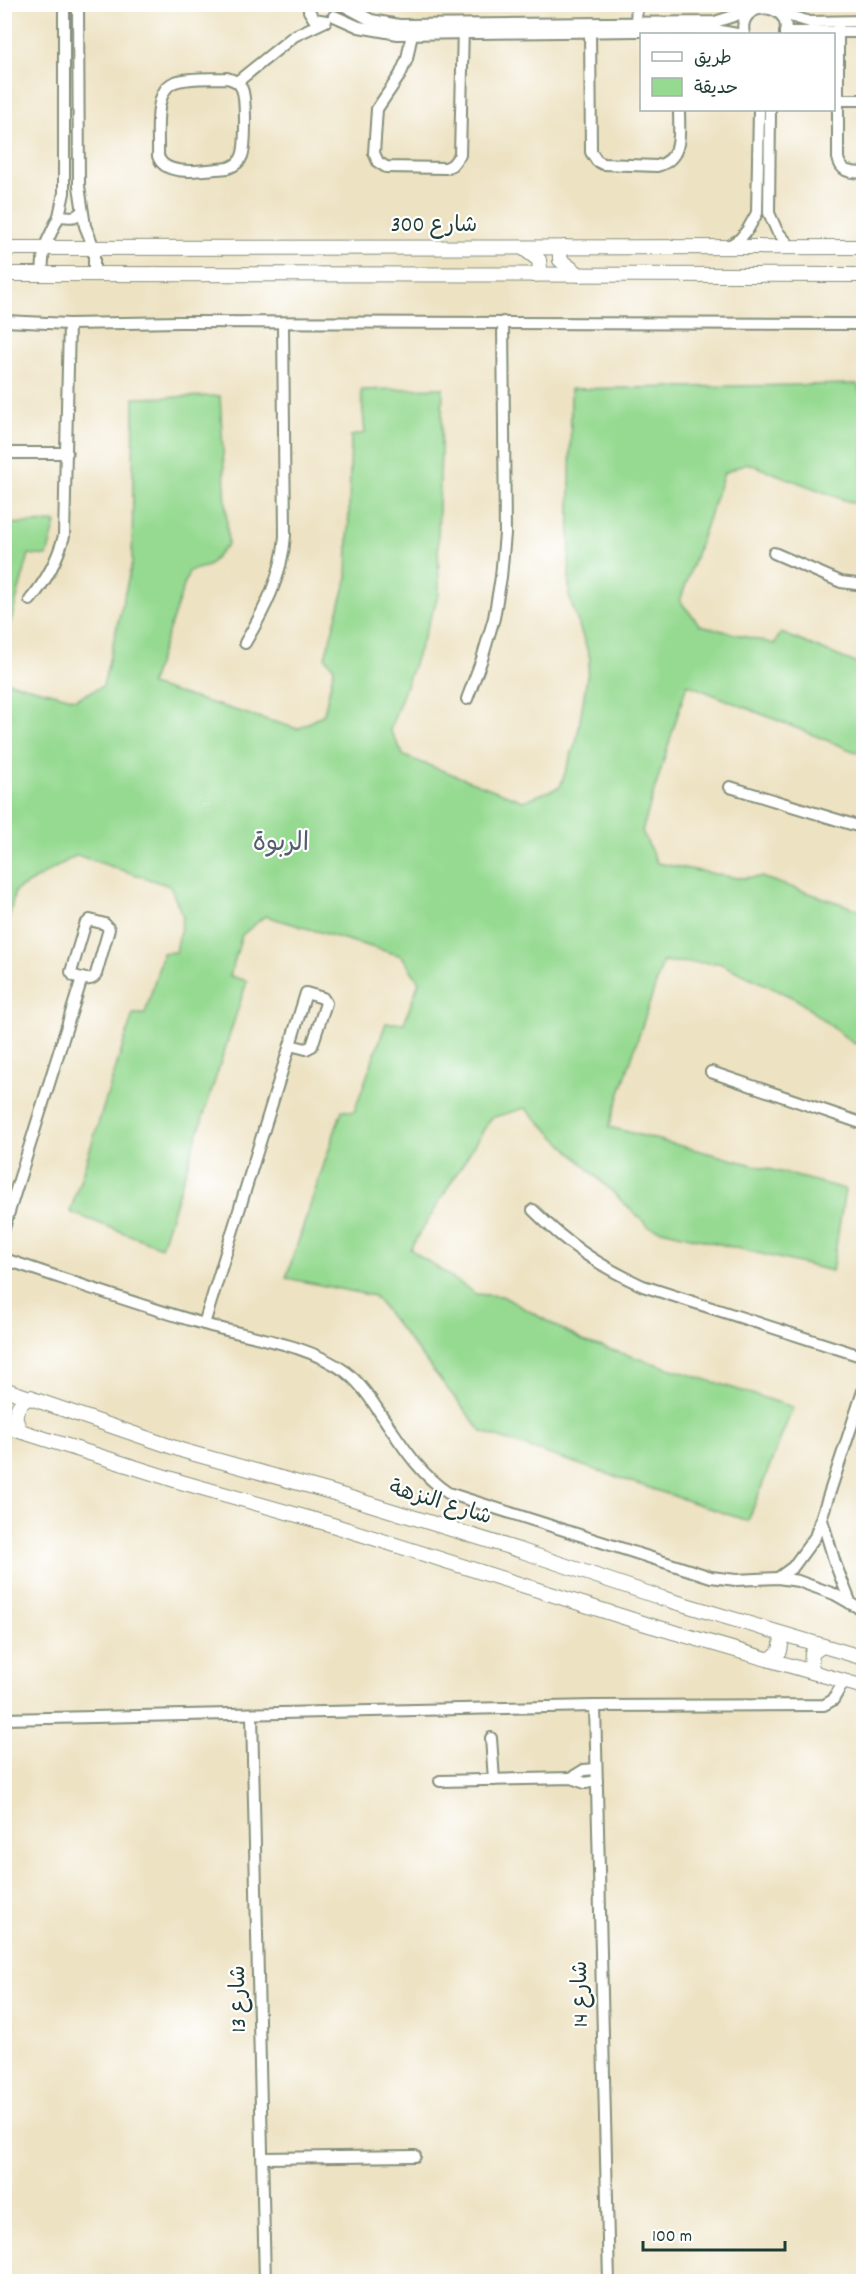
<svg xmlns="http://www.w3.org/2000/svg" width="868" height="2286" viewBox="0 0 868 2286" font-family="Dekko,'Playpen Sans Arabic',sans-serif">
<style>
.green{fill:#96da92;stroke:#5a8c63;stroke-width:1.5}
.lines{fill:none;stroke-linecap:round;stroke-linejoin:round}
.street-casing{stroke:#86907b;stroke-width:14}
.secondary-casing{stroke:#86907b;stroke-width:16}
.street{stroke:#fff;stroke-width:10}
.secondary{stroke:#fff;stroke-width:14}
.labels{text-anchor:middle;dominant-baseline:central;stroke-width:4.5;stroke-linejoin:round;paint-order:stroke}
.street-label{font-size:22px;fill:#1f3d34;stroke:#fff}
.quarter-label{font-size:26px;fill:#555c6f;stroke:#fff}
</style>
<rect width="100%" height="100%" fill="#fff"/>
<filter id="ink" filterUnits="userSpaceOnUse"><feTurbulence type="fractalNoise" baseFrequency=".0167" numOctaves="2"/><feDisplacementMap in="SourceGraphic" scale="12" xChannelSelector="R" yChannelSelector="G"/><feConvolveMatrix kernelMatrix="1 2 1 2 8 2 1 2 1" color-interpolation-filters="sRGB"/></filter>
<filter id="wash" filterUnits="userSpaceOnUse"><feTurbulence type="fractalNoise" baseFrequency=".008" numOctaves="4" result="noise"/><feDisplacementMap in="SourceGraphic" scale="24" xChannelSelector="R" yChannelSelector="G"/><feGaussianBlur stdDeviation="1.35" result="paint"/><feColorMatrix in="noise" values="0 0 0 0 0 0 0 0 0 0 0 0 0 0 0 0 0 1.4 0 .05"/><feComposite in="paint" operator="in"/></filter>
<g filter="url(#wash)">
<rect width="100%" height="100%" fill="#ede2c2"/>
<g class="green">
<path d="M 857,384 L 863,401 L 863,507 L 747,463 L 724,473 L 680,601 L 700,625 L 774,644 L 781,633 L 863,666 L 863,755 L 687,684 L 642,831 L 657,863 L 737,878 L 761,877 L 863,911 L 863,1045 L 853,1043 L 796,999 L 719,963 L 663,962 L 609,1127 L 845,1189 L 832,1271 L 649,1227 L 525,1108 L 491,1118 L 410,1249 L 476,1294 L 502,1296 L 583,1341 L 793,1407 L 748,1521 L 482,1432 L 374,1296 L 286,1278 L 342,1110 L 354,1112 L 386,1023 L 404,1023 L 419,982 L 402,956 L 265,916 L 242,935 L 230,976 L 247,981 L 161,1247 L 70,1212 L 133,1014 L 145,1014 L 163,953 L 176,952 L 183,917 L 170,886 L 77,855 L 15,891 L 5,935 L 5,681 L 76,699 L 103,686 L 132,563 L 134,398 L 220,396 L 228,544 L 208,566 L 189,571 L 150,685 L 298,729 L 324,714 L 334,668 L 325,657 L 347,579 L 351,436 L 365,433 L 361,390 L 443,388 L 438,537 L 439,594 L 390,730 L 404,756 L 523,801 L 560,787 L 577,739 L 590,658 L 569,596 L 571,389 Z"/>
<path d="M 56,522 L 47,556 L 29,554 L 5,642 L 5,524 Z"/>
</g>
</g>
<g filter="url(#ink)">
<g class="lines">
<g class="street-casing">
<g id="street">
<path d="M 78,4 L 79,186 L 85,226 L 94,248 L 94,273"/>
<path d="M 309,4 L 309,11 L 314,19 L 326,21"/>
<path d="M 341,4 L 371,20 L 399,25 L 715,22 L 752,10"/>
<path d="M 780,13 L 810,22 L 864,21"/>
<path d="M 334,16 L 359,27 L 398,34 L 715,30 L 737,34"/>
<path d="M 636,22 L 637,4"/>
<path d="M 838,22 L 838,158 C 841,173 851,172 864,173"/>
<path d="M 590,26 L 591,152 L 597,161 L 603,164 L 657,166 C 684,159 679,132 679,110"/>
<path d="M 413,28 L 407,59 L 400,75 L 377,109 L 374,153 L 378,162 L 386,167 L 446,168 L 452,165 L 460,155 L 463,26"/>
<path d="M 785,32 L 864,32"/>
<path d="M 744,34 C 736,0 793,0 785,34"/>
<path d="M 227,78 C 234,80 239,82 242,89 C 246,98 246,147 242,156 C 240,162 234,166 228,168 C 209,169 165,179 158,156 C 159,136 152,90 175,82 C 191,77 211,79 227,78 Z"/>
<path d="M 237,82 L 294,36 L 324,22"/>
<path d="M 838,100 L 864,100"/>
<path d="M 770,110 L 769,213 L 777,231 L 790,246"/>
<path d="M 59,216 C 70,216 74,220 82,211"/>
<path d="M 729,246 L 740,239 L 748,229 L 757,213 L 759,110"/>
<path d="M 42,273 L 44,248 L 59,216 L 64,193 L 64,4"/>
<path d="M 4,321 L 69,324 L 180,322 L 864,324"/>
<path d="M 4,453 L 67,453"/>
<path d="M 774,553 L 841,582 L 864,585"/>
<path d="M 30,600 C 47,580 57,561 64,536 L 69,324"/>
<path d="M 245,643 C 265,609 282,576 285,536 L 283,323"/>
<path d="M 467,699 L 482,659 L 494,618 L 501,577 L 505,534 L 503,322"/>
<path d="M 730,787 L 864,828"/>
<path d="M 90,920 L 105,924 L 109,929 L 96,974 C 92,983 83,978 74,976 L 71,972 L 85,925 Z"/>
<path d="M 711,1072 L 864,1124"/>
<path d="M 533,1210 C 567,1244 599,1266 643,1286 L 864,1357"/>
<path d="M 4,1228 L 82,978"/>
<path d="M 4,1259 C 71,1281 137,1305 204,1324 C 251,1338 306,1343 346,1372 C 359,1382 369,1396 378,1410 C 399,1440 417,1472 448,1493 L 711,1577 L 736,1580 L 778,1578 L 798,1581 L 834,1594 L 864,1611"/>
<path d="M 204,1324 L 306,993 L 323,998 L 326,1003 L 312,1046 L 306,1049 L 290,1045"/>
<path d="M 822,1520 L 835,1563 L 851,1604"/>
<path d="M 778,1578 L 793,1567 L 815,1537 L 864,1388"/>
<path d="M 595,1706 L 609,2282"/>
<path d="M 252,1715 L 265,2282"/>
<path d="M 4,1719 L 595,1706 L 824,1705 L 833,1700 L 844,1681"/>
<path d="M 491,1738 L 494,1780"/>
<path d="M 571,1778 L 584,1770 L 596,1769"/>
<path d="M 440,1781 L 571,1778 L 585,1783 L 597,1781"/>
<path d="M 263,2158 L 415,2156"/>
</g>
</g>
<g class="secondary-casing">
<g id="secondary">
<path d="M 565,247 L 560,253 L 560,260 L 580,275"/>
<path d="M 4,248 L 864,247"/>
<path d="M 523,248 L 539,260 L 540,269 L 534,275"/>
<path d="M 4,274 L 864,275"/>
<path d="M 4,1389 L 184,1451 L 331,1492 L 522,1551 L 662,1598 L 864,1658"/>
<path d="M 4,1426 L 181,1482 L 329,1524 L 649,1625 L 864,1687"/>
<path d="M 22,1432 C 11,1418 15,1404 31,1397"/>
<path d="M 771,1659 L 780,1651 L 782,1638 L 779,1633"/>
<path d="M 814,1672 L 811,1666 L 812,1653 L 822,1646"/>
</g>
</g>
<use href="#street" class="street"/>
<use href="#secondary" class="secondary"/>
</g>
</g>
<g class="labels">
<g class="street-label">
<text x="434" y="226">شارع 300</text>
<text transform="translate(440 1504) rotate(17)">شارع النزهة</text>
<text transform="translate(582 1994) rotate(-91)">شارع 14</text>
<text transform="translate(240 1999) rotate(-91)">شارع 13</text>
</g>
<g class="quarter-label">
<text x="281" y="844">الربوة</text>
</g>
</g>
<rect width="868" height="2286" fill="none" stroke="#fff" stroke-width="24"/>
<rect x="640" y="33" width="195" height="78" fill="#ffffff" stroke="#a5b1ae" stroke-width="1.5"/>
<rect x="652" y="52" width="30" height="9" fill="#ffffff" stroke="#a5b1ae" stroke-width="1.5"/>
<text x="694" y="63" font-size="18" fill="#1f3d34">طريق</text>
<rect x="652" y="78" width="30" height="18" fill="#96da92" stroke="#a5b1ae" stroke-width="1.5"/>
<text x="694" y="93" font-size="18" fill="#1f3d34">حديقة</text>
<path d="M643 2241v9h142v-9" fill="none" stroke="#1f3d34" stroke-width="3"/>
<text x="652" y="2241" font-size="18" fill="#1f3d34" stroke="#ffffff" stroke-width="4.5" paint-order="stroke">100 m</text>
</svg>
